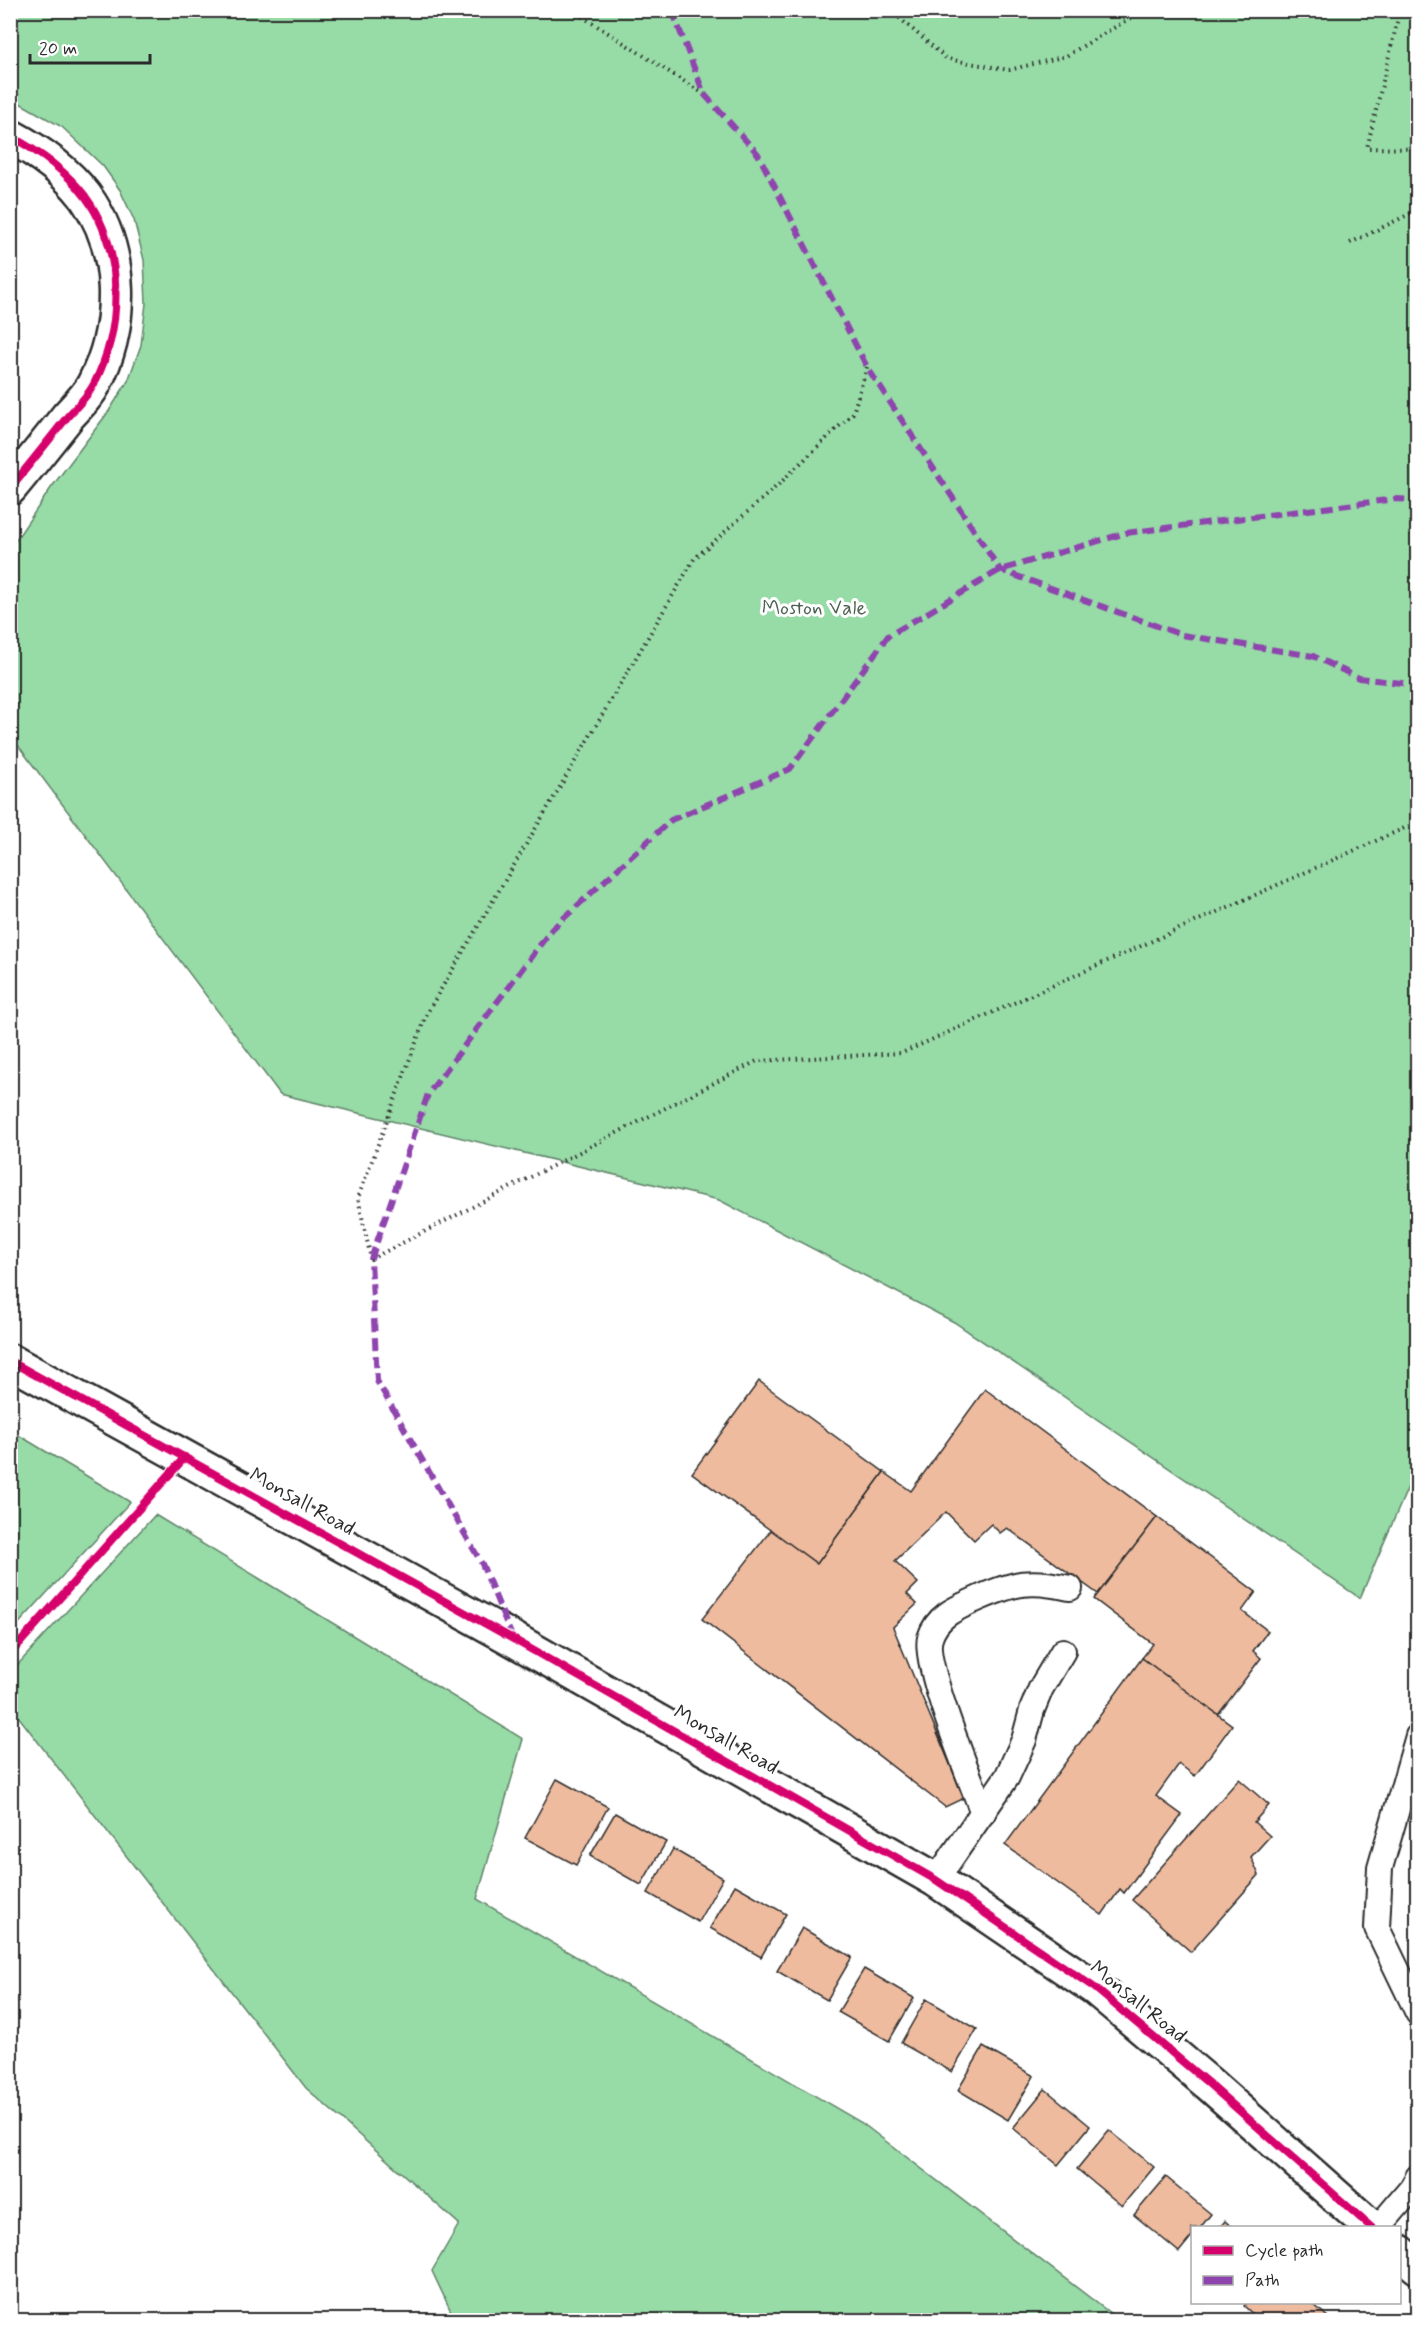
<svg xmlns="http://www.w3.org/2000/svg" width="1428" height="2331" viewBox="0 0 1428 2331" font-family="Mynerve,sans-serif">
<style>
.green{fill:#97dba7;stroke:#618369;stroke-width:1.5}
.building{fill:#eebb9f;stroke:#2b2b2b;stroke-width:1.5}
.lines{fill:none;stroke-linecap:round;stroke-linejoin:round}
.lane-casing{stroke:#2b2b2b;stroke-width:28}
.street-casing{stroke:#2b2b2b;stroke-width:38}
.path{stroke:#2b2b2b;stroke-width:4;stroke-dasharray:1.5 4.5;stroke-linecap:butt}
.lane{stroke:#fff;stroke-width:24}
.street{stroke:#fff;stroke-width:33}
.quiet{stroke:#8e44ad;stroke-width:6;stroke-dasharray:12 6;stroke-linecap:butt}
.cycleway-casing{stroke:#fff;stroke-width:11}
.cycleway{stroke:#d6006c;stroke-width:8}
.labels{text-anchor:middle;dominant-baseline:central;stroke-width:6;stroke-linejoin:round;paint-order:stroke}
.park-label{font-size:21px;fill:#4b6050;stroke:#fff}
.street-label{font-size:21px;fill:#2b2b2b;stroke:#fff}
</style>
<rect width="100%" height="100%" fill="#fff"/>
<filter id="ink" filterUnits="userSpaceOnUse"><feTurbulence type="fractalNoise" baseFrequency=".0167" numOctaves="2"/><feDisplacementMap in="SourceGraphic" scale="12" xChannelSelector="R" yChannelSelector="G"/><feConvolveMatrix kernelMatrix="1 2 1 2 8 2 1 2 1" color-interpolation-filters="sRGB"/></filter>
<g filter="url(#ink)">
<g class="green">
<path d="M 987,10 L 992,16 L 1000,10 L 1417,11 L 1418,1464 L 1360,1598 L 954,1322 L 719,1200 L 280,1094 L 11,736 L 11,547 L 51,488 L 109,411 L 128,381 L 141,345 L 146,303 L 144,260 L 134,220 L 120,190 L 103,166 L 62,127 L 11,98 L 11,11 Z"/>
<path d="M 10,1430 L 130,1502 L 11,1632 L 10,1632 Z"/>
<path d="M 155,1515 L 523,1739 L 477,1899 L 862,2123 L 1119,2320 L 455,2320 L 432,2271 L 459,2224 L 306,2088 L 11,1707 L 11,1672 Z"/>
</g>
<g class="building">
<path d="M 1418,1098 L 1418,1118 L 1412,1116 Z"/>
<path d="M 759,1381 L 884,1472 L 817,1564 L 692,1473 Z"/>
<path d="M 985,1389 L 1157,1517 L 1098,1594 L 1007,1528 L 1000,1533 L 991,1524 L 974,1540 L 946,1512 L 895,1561 L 918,1583 L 907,1594 L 917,1604 L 893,1627 L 964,1798 L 945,1807 L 702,1619 L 771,1530 L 817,1564 L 884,1472 L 911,1491 Z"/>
<path d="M 1157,1517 L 1256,1592 L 1242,1611 L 1268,1631 L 1253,1651 L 1261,1658 L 1218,1715 L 1142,1658 L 1153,1644 L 1094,1599 Z"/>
<path d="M 1142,1658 L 1232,1725 L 1195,1776 L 1179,1764 L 1156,1796 L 1182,1815 L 1124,1893 L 1120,1889 L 1102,1915 L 1005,1845 Z"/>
<path d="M 557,1779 L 608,1807 L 576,1865 L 525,1838 Z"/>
<path d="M 1239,1779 L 1269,1805 L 1254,1822 L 1270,1836 L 1251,1857 L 1259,1875 L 1191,1952 L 1132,1900 Z"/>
<path d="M 615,1813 L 666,1842 L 641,1885 L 590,1856 Z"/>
<path d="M 673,1849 L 723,1878 L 698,1922 L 648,1893 Z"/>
<path d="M 735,1885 L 786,1914 L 761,1957 L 710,1928 Z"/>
<path d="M 802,1928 L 852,1957 L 827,2000 L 777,1971 Z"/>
<path d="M 864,1969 L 914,1998 L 889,2041 L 838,2012 Z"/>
<path d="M 926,1999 L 977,2029 L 952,2072 L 901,2043 Z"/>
<path d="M 983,2047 L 1034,2076 L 1008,2120 L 958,2090 Z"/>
<path d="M 1045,2089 L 1090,2126 L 1058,2165 L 1013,2128 Z"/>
<path d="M 1109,2130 L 1154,2167 L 1122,2206 L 1077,2169 Z"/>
<path d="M 1166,2177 L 1211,2214 L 1200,2228 L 1192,2228 L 1192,2236 L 1179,2252 L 1134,2215 Z"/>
<path d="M 1225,2221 L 1233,2228 L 1219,2228 Z"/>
<path d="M 1247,2302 L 1311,2302 L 1331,2320 L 1259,2320 L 1244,2306 Z"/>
</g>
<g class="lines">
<g class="lane-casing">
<g id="lane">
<path d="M 1418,1736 L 1380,1868 L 1377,1928 L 1418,2013"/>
<path d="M 983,1813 C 972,1783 922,1663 930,1638 C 937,1615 957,1608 977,1599 C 1015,1582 1030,1579 1070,1588"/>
<path d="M 936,1880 L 1007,1777 L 1024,1740 L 1032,1710 L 1041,1688 L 1063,1651"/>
<path d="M 1378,2228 L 1412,2188 L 1418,2177"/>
</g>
</g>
<g class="street-casing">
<g id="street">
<path d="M 10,136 C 38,151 66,171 85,196 C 124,250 124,326 94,384 C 88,396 77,406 68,416 C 49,440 30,464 10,488"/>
<path d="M 10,1361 L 513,1639 L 936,1880 L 1095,1988 L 1208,2083 L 1372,2228"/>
<path d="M 1400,2252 L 1418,2267"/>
</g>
</g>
<g class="path">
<path d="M 439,10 L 445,13 L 464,10"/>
<path d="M 572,10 L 704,94"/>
<path d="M 890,10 L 947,59 L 1009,70 L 1066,56 L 1144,10"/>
<path d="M 1400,10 L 1367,148 L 1418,149"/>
<path d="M 10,78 L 18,99"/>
<path d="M 1350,243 L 1418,210"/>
<path d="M 867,367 L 853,413 L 778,485 L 694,559 L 427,1013 L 358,1198 L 371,1259 L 757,1061 L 902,1053 L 1418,822"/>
</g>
<use href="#lane" class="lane"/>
<use href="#street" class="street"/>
<g class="quiet">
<path d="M 672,10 L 704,94 L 758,154 L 867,367 L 1000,570 L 1182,635 L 1313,656 L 1359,678 L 1418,685"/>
<path d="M 513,1639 L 482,1564 L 377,1381 L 371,1259 L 428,1094 L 552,929 L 671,820 L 790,769 L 888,636 L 1000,570 L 1126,533 L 1396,499 L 1418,500"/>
</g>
<g class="cycleway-casing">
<g id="cycleway">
<path d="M 10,136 C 38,151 66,171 85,196 C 124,250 124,326 94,384 C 88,396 77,406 68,416 C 49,440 30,464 10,488"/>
<path d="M 10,1361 L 513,1639 L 936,1880 L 1095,1988 L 1208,2083 L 1372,2228"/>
<path d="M 10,1654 L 185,1457"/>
</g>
</g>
<use href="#cycleway" class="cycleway"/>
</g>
</g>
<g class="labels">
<g class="park-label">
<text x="814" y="608">Moston Vale</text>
</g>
<g class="street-label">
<text transform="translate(302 1502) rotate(29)">Monsall Road</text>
<text transform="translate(726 1740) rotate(30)">Monsall Road</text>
<text transform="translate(1138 2002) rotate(39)">Monsall Road</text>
</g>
</g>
<rect width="1428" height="2331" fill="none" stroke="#fff" stroke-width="36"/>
<rect x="18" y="18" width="1392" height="2295" fill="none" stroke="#2b2b2b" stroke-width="2" filter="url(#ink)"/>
<rect x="1191" y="2226" width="210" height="78" fill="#ffffff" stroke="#aaaaaa" stroke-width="1.5"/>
<rect x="1203" y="2246" width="30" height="9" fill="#d6006c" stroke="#aaaaaa" stroke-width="1.5"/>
<text x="1245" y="2256" font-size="18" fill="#2b2b2b">Cycle path</text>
<rect x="1203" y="2276" width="30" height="9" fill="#8e44ad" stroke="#aaaaaa" stroke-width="1.5"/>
<text x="1245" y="2286" font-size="18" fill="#2b2b2b">Path</text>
<path d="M30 54v9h120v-9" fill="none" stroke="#2b2b2b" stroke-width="3"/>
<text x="39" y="54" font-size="18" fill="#2b2b2b" stroke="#ffffff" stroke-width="4.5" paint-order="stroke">20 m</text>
</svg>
